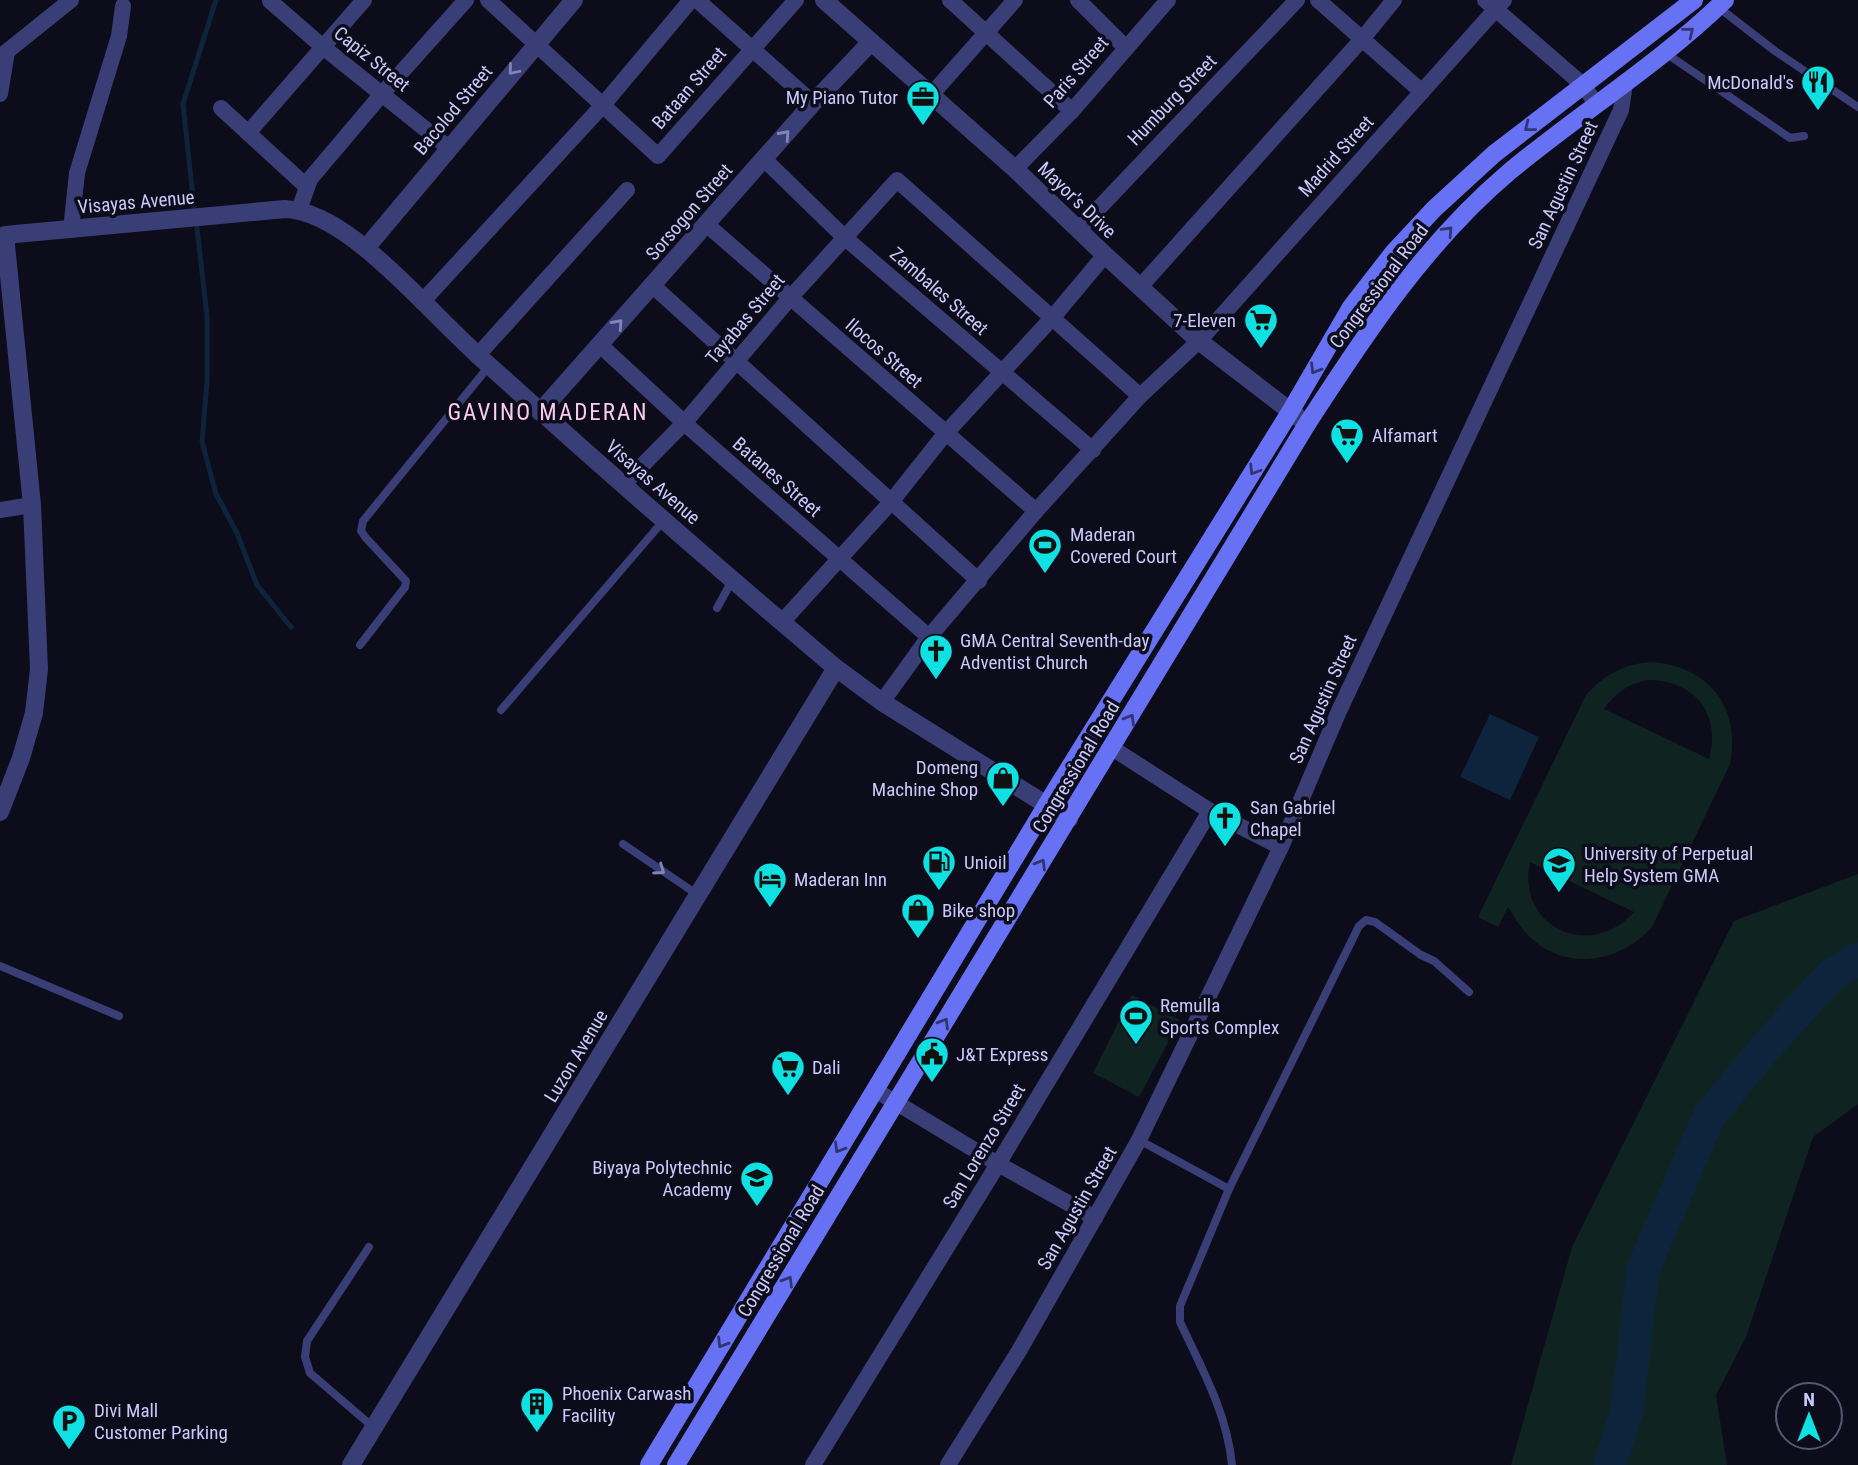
<svg xmlns="http://www.w3.org/2000/svg" width="1858" height="1465" viewBox="0 0 1858 1465" font-family="'Roboto Condensed',sans-serif">
<style>
.green{fill:#0f2421;fill-rule:evenodd}
.water{fill:#0e243c}
.lines{fill:none;stroke-linecap:round;stroke-linejoin:round}
.stream{stroke:#0e243c;stroke-width:5}
.river{stroke:#0e243c;stroke-width:33}
.service{stroke:#3a3e76;stroke-width:8}
.minor{stroke:#3a3e76;stroke-width:16}
.tertiary{stroke:#3a3e76;stroke-width:18}
.secondary{stroke:#6771f4;stroke-width:18}
.oneway{stroke:#313471}
.oneway2{stroke:#8284b8}
.labels{text-anchor:middle;dominant-baseline:central;stroke-width:7;stroke-linejoin:round;paint-order:stroke}
.street-label{font-size:19px;fill:#cac9fb;stroke:#0d0c1a}
.poi-label{font-size:19px;fill:#cac9fb;stroke:#0d0c1a;text-anchor:start}
.quarter-label{font-size:23px;letter-spacing:2px;fill:#fbcbee;stroke:#0d0c1a}
</style>
<rect width="100%" height="100%" fill="#0d0c1a"/>
<g class="green">
<path d="M 1651,662 C 1709,666 1741,707 1730,764 L 1652,927 C 1621,962 1568,972 1531,938 C 1521,929 1515,918 1508,907 L 1498,927 L 1478,917 L 1586,695 C 1605,674 1624,664 1651,662 ZM 1647,680 C 1693,679 1722,713 1709,759 L 1604,709 C 1615,693 1628,684 1647,680 ZM 1530,862 L 1634,912 C 1591,961 1516,928 1530,862 Z"/>
<path d="M 1858,874 L 1858,1104 L 1813,1137 L 1746,1337 L 1716,1395 L 1727,1465 L 1511,1465 L 1572,1247 L 1734,921 Z"/>
<path d="M 1132,995 L 1180,1020 L 1139,1097 L 1093,1073 Z"/>
</g>
<path class="water" d="M 1490,714 L 1539,737 L 1510,800 L 1460,777 Z"/>
<g class="lines">
<g class="stream">
<path d="M 194,207 L 183,104 L 216,0"/>
<path d="M 197,228 L 207,316 L 207,381 L 202,442 L 216,494 L 237,533 L 257,585 L 291,627"/>
</g>
<path class="river" d="M 1610,1465 L 1627,1410 L 1643,1269 L 1709,1116 L 1766,1047 L 1832,974 L 1858,959"/>
<g class="service">
<path d="M 1718,7 L 1775,51 L 1858,107"/>
<path d="M 1664,52 L 1790,138 L 1804,136"/>
<path d="M 717,608 L 733,579"/>
<path d="M 360,645 L 405,587 L 406,581 L 366,538 L 361,531 L 363,521 L 489,366"/>
<path d="M 501,710 L 664,520"/>
<path d="M 623,844 L 698,895"/>
<path d="M 0,966 L 119,1016"/>
<path d="M 1139,1140 L 1229,1189"/>
<path d="M 369,1247 L 307,1341 L 305,1357 L 310,1373 L 373,1427"/>
<path d="M 1232,1465 C 1227,1413 1202,1369 1180,1322 L 1180,1306 L 1229,1189 L 1359,926 L 1366,920 L 1375,922 L 1421,955 L 1434,961 L 1469,992"/>
</g>
<g class="minor">
<path d="M 488,0 L 658,156 L 796,0"/>
<path d="M 697,0 L 813,103"/>
<path d="M 950,0 L 1072,111"/>
<path d="M 1078,0 L 1125,47"/>
<path d="M 1318,0 L 1422,92"/>
<path d="M 1485,0 L 1583,85 L 1597,105"/>
<path d="M 270,1 L 323,47 L 449,148"/>
<path d="M 0,57 L 71,0"/>
<path d="M 0,94 L 7,52"/>
<path d="M 931,95 L 1015,0"/>
<path d="M 221,108 L 306,186"/>
<path d="M 248,133 L 364,0"/>
<path d="M 764,159 L 844,237 L 1093,450"/>
<path d="M 1015,169 L 1072,111 L 1168,0"/>
<path d="M 299,210 L 310,179 L 382,94 L 466,0"/>
<path d="M 706,224 L 1036,511"/>
<path d="M 71,230 L 77,173 L 119,36 L 123,6"/>
<path d="M 1078,230 L 1297,0"/>
<path d="M 652,285 L 979,581"/>
<path d="M 1140,287 L 1363,38 L 1394,0"/>
<path d="M 422,302 L 603,105 L 691,0"/>
<path d="M 599,344 L 691,429 L 929,637"/>
<path d="M 477,356 L 627,190"/>
<path d="M 624,484 L 685,422 L 790,298 L 897,180 L 1140,396"/>
<path d="M 0,510 L 32,505"/>
<path d="M 782,622 L 891,502 L 945,434 L 1053,317 L 1105,255"/>
<path d="M 882,702 L 929,637 L 1036,511 L 1140,396 L 1199,341 L 1504,0"/>
<path d="M 1112,748 L 1210,811 L 1281,847"/>
<path d="M 875,1090 L 998,1164 L 1095,1218"/>
<path d="M 813,1465 L 998,1164 L 1210,811"/>
<path d="M 948,1465 L 1019,1351 L 1139,1140 L 1281,847 L 1339,711 L 1621,110 L 1625,84"/>
</g>
<g class="tertiary">
<path d="M 824,0 L 1015,169 L 1105,255 L 1199,341 L 1307,424"/>
<path d="M 366,248 L 574,0"/>
<path d="M 540,412 L 813,103 L 871,42"/>
<path d="M 0,812 L 21,758 L 34,713 L 39,669 L 32,505 L 5,235 L 285,209 C 313,210 343,230 365,248 C 410,284 448,330 492,368 C 605,470 720,570 836,668 L 882,702 L 1069,819"/>
<path d="M 351,1465 L 836,668"/>
</g>
<g class="secondary">
<path d="M 649,1465 L 1058,786 L 1290,412 L 1351,307 L 1393,253 L 1434,209 L 1494,154 L 1694,0"/>
<path d="M 676,1465 L 1307,424 C 1366,333 1425,243 1509,172 C 1580,113 1659,64 1725,0"/>
</g>
</g>
<defs><path id="oneway-chevron" d="M-2-3.5L2.5 0L-2 3.5" fill="none" stroke-width="1.6" stroke-linecap="round" stroke-linejoin="round" transform="scale(1.75)"/></defs>
<g class="oneway">
<use href="#oneway-chevron" transform="translate(1689 32) rotate(-39)"/>
<use href="#oneway-chevron" transform="translate(1529 127) rotate(142)"/>
<use href="#oneway-chevron" transform="translate(1448 231) rotate(-47)"/>
<use href="#oneway-chevron" transform="translate(1315 369) rotate(121)"/>
<use href="#oneway-chevron" transform="translate(1254 470) rotate(122)"/>
<use href="#oneway-chevron" transform="translate(1130 719) rotate(-59)"/>
<use href="#oneway-chevron" transform="translate(1041 864) rotate(-59)"/>
<use href="#oneway-chevron" transform="translate(944 1023) rotate(-59)"/>
<use href="#oneway-chevron" transform="translate(839 1148) rotate(121)"/>
<use href="#oneway-chevron" transform="translate(788 1281) rotate(-59)"/>
<use href="#oneway-chevron" transform="translate(722 1343) rotate(121)"/>
</g>
<g class="oneway2">
<use href="#oneway-chevron" transform="translate(513 70) rotate(130)"/>
<use href="#oneway-chevron" transform="translate(785 135) rotate(-48)"/>
<use href="#oneway-chevron" transform="translate(618 324) rotate(-48)"/>
<use href="#oneway-chevron" transform="translate(660 870) rotate(35)"/>
</g>
<defs>
<g id="restaurant-pin" transform="scale(1.75)"><path d="M0 17L-7.5 6A9.5 9.5 0 1 1 7.5 6Z" fill="#0fe0e1" stroke="#0d0c1a"/><path d="M-5-6h1v4h1v-4h1v4h1v-4h1v5L-1.5 .5V6h-2V.5L-5-1ZM5-6V6H3V1.5H1.5Q1.5-4 5-6Z" fill="#111"/></g>
<g id="office-pin" transform="scale(1.75)"><path d="M0 17L-7.5 6A9.5 9.5 0 1 1 7.5 6Z" fill="#0fe0e1" stroke="#0d0c1a"/><path d="M-6-3h4V-5.5h4V-3h4V5H-6ZM-1-4.5V-3h2v-1.5ZM-6 0V1H6V0Z" fill="#111"/></g>
<g id="supermarket-pin" transform="scale(1.75)"><path d="M0 17L-7.5 6A9.5 9.5 0 1 1 7.5 6Z" fill="#0fe0e1" stroke="#0d0c1a"/><path d="M-6-5.5h2.5l.6 2H6L4.5 2H-2.5L-4.4-4H-6ZM-1.5 3.2a1.3 1.3 0 1 0 .1 0ZM3 3.2a1.3 1.3 0 1 0 .1 0Z" fill="#111"/></g>
<g id="stadium-pin" transform="scale(1.75)"><path d="M0 17L-7.5 6A9.5 9.5 0 1 1 7.5 6Z" fill="#0fe0e1" stroke="#0d0c1a"/><path d="M0-5a6.5 5 0 1 0 0 10a6.5 5 0 1 0 0-10ZM-3.5-1.8h7v3.6h-7Z" fill="#111"/></g>
<g id="church-pin" transform="scale(1.75)"><path d="M0 17L-7.5 6A9.5 9.5 0 1 1 7.5 6Z" fill="#0fe0e1" stroke="#0d0c1a"/><path d="M-1.2-6h2.4v3.5h3.3v2.4h-3.3V6h-2.4V-.1h-3.3v-2.4h3.3Z" fill="#111"/></g>
<g id="shop-pin" transform="scale(1.75)"><path d="M0 17L-7.5 6A9.5 9.5 0 1 1 7.5 6Z" fill="#0fe0e1" stroke="#0d0c1a"/><path d="M-5-2.5h2.3a2.7 3.5 0 0 1 5.4 0H5L5.5 6h-11ZM-1.5-2.5h3a1.5 2.3 0 0 0-3 0Z" fill="#111"/></g>
<g id="fuel-pin" transform="scale(1.75)"><path d="M0 17L-7.5 6A9.5 9.5 0 1 1 7.5 6Z" fill="#0fe0e1" stroke="#0d0c1a"/><path d="M-5.5-6h7V0h2V4h1.3V-2.5L3-4.5l.8-.8L6-3V5H2.5V1h-1V6h-7ZM-4.2-4.7v3.2H.2V-4.7Z" fill="#111"/></g>
<g id="university-pin" transform="scale(1.75)"><path d="M0 17L-7.5 6A9.5 9.5 0 1 1 7.5 6Z" fill="#0fe0e1" stroke="#0d0c1a"/><path d="M0-5L7-2L0 1L-7-2ZM-4 1L0 2.5L4 1V4Q0 6-4 4Z" fill="#111"/></g>
<g id="hotel-pin" transform="scale(1.75)"><path d="M0 17L-7.5 6A9.5 9.5 0 1 1 7.5 6Z" fill="#0fe0e1" stroke="#0d0c1a"/><path d="M-6-4.5h1.5V1H6V5H4.5V3h-9V5H-6ZM-4 0a1.8 1.8 0 1 1 3.6 0ZM.5 0V-2.5h3Q6-2.5 6 0Z" fill="#111"/></g>
<g id="civic-pin" transform="scale(1.75)"><path d="M0 17L-7.5 6A9.5 9.5 0 1 1 7.5 6Z" fill="#0fe0e1" stroke="#0d0c1a"/><path d="M-.6-6.5H3V-4.5H.6V-3L4-1V1h2V6H-6V1h2V-1L-.6-3ZM-1.2 2.5V6h2.4V2.5Z" fill="#111"/></g>
<g id="school-pin" transform="scale(1.75)"><path d="M0 17L-7.5 6A9.5 9.5 0 1 1 7.5 6Z" fill="#0fe0e1" stroke="#0d0c1a"/><path d="M0-5L7-2L0 1L-7-2ZM-4 1L0 2.5L4 1V4Q0 6-4 4Z" fill="#111"/></g>
<g id="building-pin" transform="scale(1.75)"><path d="M0 17L-7.5 6A9.5 9.5 0 1 1 7.5 6Z" fill="#0fe0e1" stroke="#0d0c1a"/><path d="M-4-6H4V6H1V3H-1V6H-4ZM-2.5-4.3h1.7v1.8h-1.7ZM.8-4.3h1.7v1.8H.8ZM-2.5-1h1.7V.8h-1.7ZM.8-1h1.7V.8H.8Z" fill="#111"/></g>
<g id="parking-pin" transform="scale(1.75)"><path d="M0 17L-7.5 6A9.5 9.5 0 1 1 7.5 6Z" fill="#0fe0e1" stroke="#0d0c1a"/><path d="M-3.5-5.5H1a3.5 3.5 0 0 1 0 7H-1V5.5H-3.5ZM-1-3.4V-.6H.8a1.4 1.4 0 0 0 0-2.8Z" fill="#111"/></g>
</defs>
<g fill-rule="evenodd">
<use href="#restaurant-pin" x="1818" y="82"/>
<use href="#office-pin" x="923" y="97"/>
<use href="#supermarket-pin" x="1261" y="320"/>
<use href="#supermarket-pin" x="1347" y="435"/>
<use href="#stadium-pin" x="1045" y="545"/>
<use href="#church-pin" x="936" y="651"/>
<use href="#shop-pin" x="1003" y="778"/>
<use href="#church-pin" x="1225" y="818"/>
<use href="#fuel-pin" x="939" y="862"/>
<use href="#university-pin" x="1559" y="864"/>
<use href="#hotel-pin" x="770" y="879"/>
<use href="#shop-pin" x="918" y="910"/>
<use href="#stadium-pin" x="1136" y="1016"/>
<use href="#civic-pin" x="932" y="1054"/>
<use href="#supermarket-pin" x="788" y="1067"/>
<use href="#school-pin" x="757" y="1178"/>
<use href="#building-pin" x="537" y="1404"/>
<use href="#parking-pin" x="69" y="1421"/>
</g>
<g class="labels">
<g class="street-label">
<text transform="translate(372 59) rotate(39)">Capiz Street</text>
<text transform="translate(1076 72) rotate(-49)">Paris Street</text>
<text transform="translate(689 88) rotate(-49)">Bataan Street</text>
<text transform="translate(1172 100) rotate(-46)">Humburg Street</text>
<text transform="translate(453 110) rotate(-50)">Bacolod Street</text>
<text transform="translate(1336 156) rotate(-48)">Madrid Street</text>
<text transform="translate(1563 185) rotate(-65)">San Agustin Street</text>
<text transform="translate(1077 200) rotate(44)">Mayor's Drive</text>
<text transform="translate(136 202) rotate(-5)">Visayas Avenue</text>
<text transform="translate(689 212) rotate(-49)">Sorsogon Street</text>
<text transform="translate(1379 286) rotate(-53)">Congressional Road</text>
<text transform="translate(939 291) rotate(41)">Zambales Street</text>
<text transform="translate(745 319) rotate(-50)">Tayabas Street</text>
<text transform="translate(884 353) rotate(41)">Ilocos Street</text>
<text transform="translate(777 477) rotate(41)">Batanes Street</text>
<text transform="translate(653 482) rotate(41)">Visayas Avenue</text>
<text transform="translate(1323 699) rotate(-66)">San Agustin Street</text>
<text transform="translate(1076 767) rotate(-59)">Congressional Road</text>
<text transform="translate(576 1056) rotate(-59)">Luzon Avenue</text>
<text transform="translate(984 1146) rotate(-59)">San Lorenzo Street</text>
<text transform="translate(1077 1208) rotate(-60)">San Agustin Street</text>
<text transform="translate(781 1251) rotate(-59)">Congressional Road</text>
</g>
<g class="poi-label">
<text x="1794" y="82" text-anchor="end">McDonald's</text>
<text x="898" y="97" text-anchor="end">My Piano Tutor</text>
<text x="1236" y="320" text-anchor="end">7-Eleven</text>
<text x="1372" y="435">Alfamart</text>
<text x="1070" y="534">Maderan<tspan x="1070" dy="22">Covered Court</tspan></text>
<text x="960" y="640">GMA Central Seventh-day<tspan x="960" dy="22">Adventist Church</tspan></text>
<text x="978" y="767" text-anchor="end">Domeng<tspan x="978" dy="22">Machine Shop</tspan></text>
<text x="1250" y="807">San Gabriel<tspan x="1250" dy="22">Chapel</tspan></text>
<text x="1584" y="853">University of Perpetual<tspan x="1584" dy="22">Help System GMA</tspan></text>
<text x="964" y="862">Unioil</text>
<text x="794" y="879">Maderan Inn</text>
<text x="942" y="910">Bike shop</text>
<text x="1160" y="1005">Remulla<tspan x="1160" dy="22">Sports Complex</tspan></text>
<text x="956" y="1054">J&amp;T Express</text>
<text x="812" y="1067">Dali</text>
<text x="732" y="1167" text-anchor="end">Biyaya Polytechnic<tspan x="732" dy="22">Academy</tspan></text>
<text x="562" y="1393">Phoenix Carwash<tspan x="562" dy="22">Facility</tspan></text>
<text x="94" y="1410">Divi Mall<tspan x="94" dy="22">Customer Parking</tspan></text>
</g>
<g class="quarter-label">
<text x="548" y="412">GAVINO MADERAN</text>
</g>
</g>
<g transform="translate(1809 1416)"><circle r="33" fill="#0d0c1a" stroke="#595874" stroke-width="2"/>
<path d="M0-5L12 26L0 18L-12 26Z" fill="#0fe0e1"/>
<text y="-10" font-size="19" font-weight="bold" text-anchor="middle" fill="#cac9fb">N</text>
</g>
</svg>
